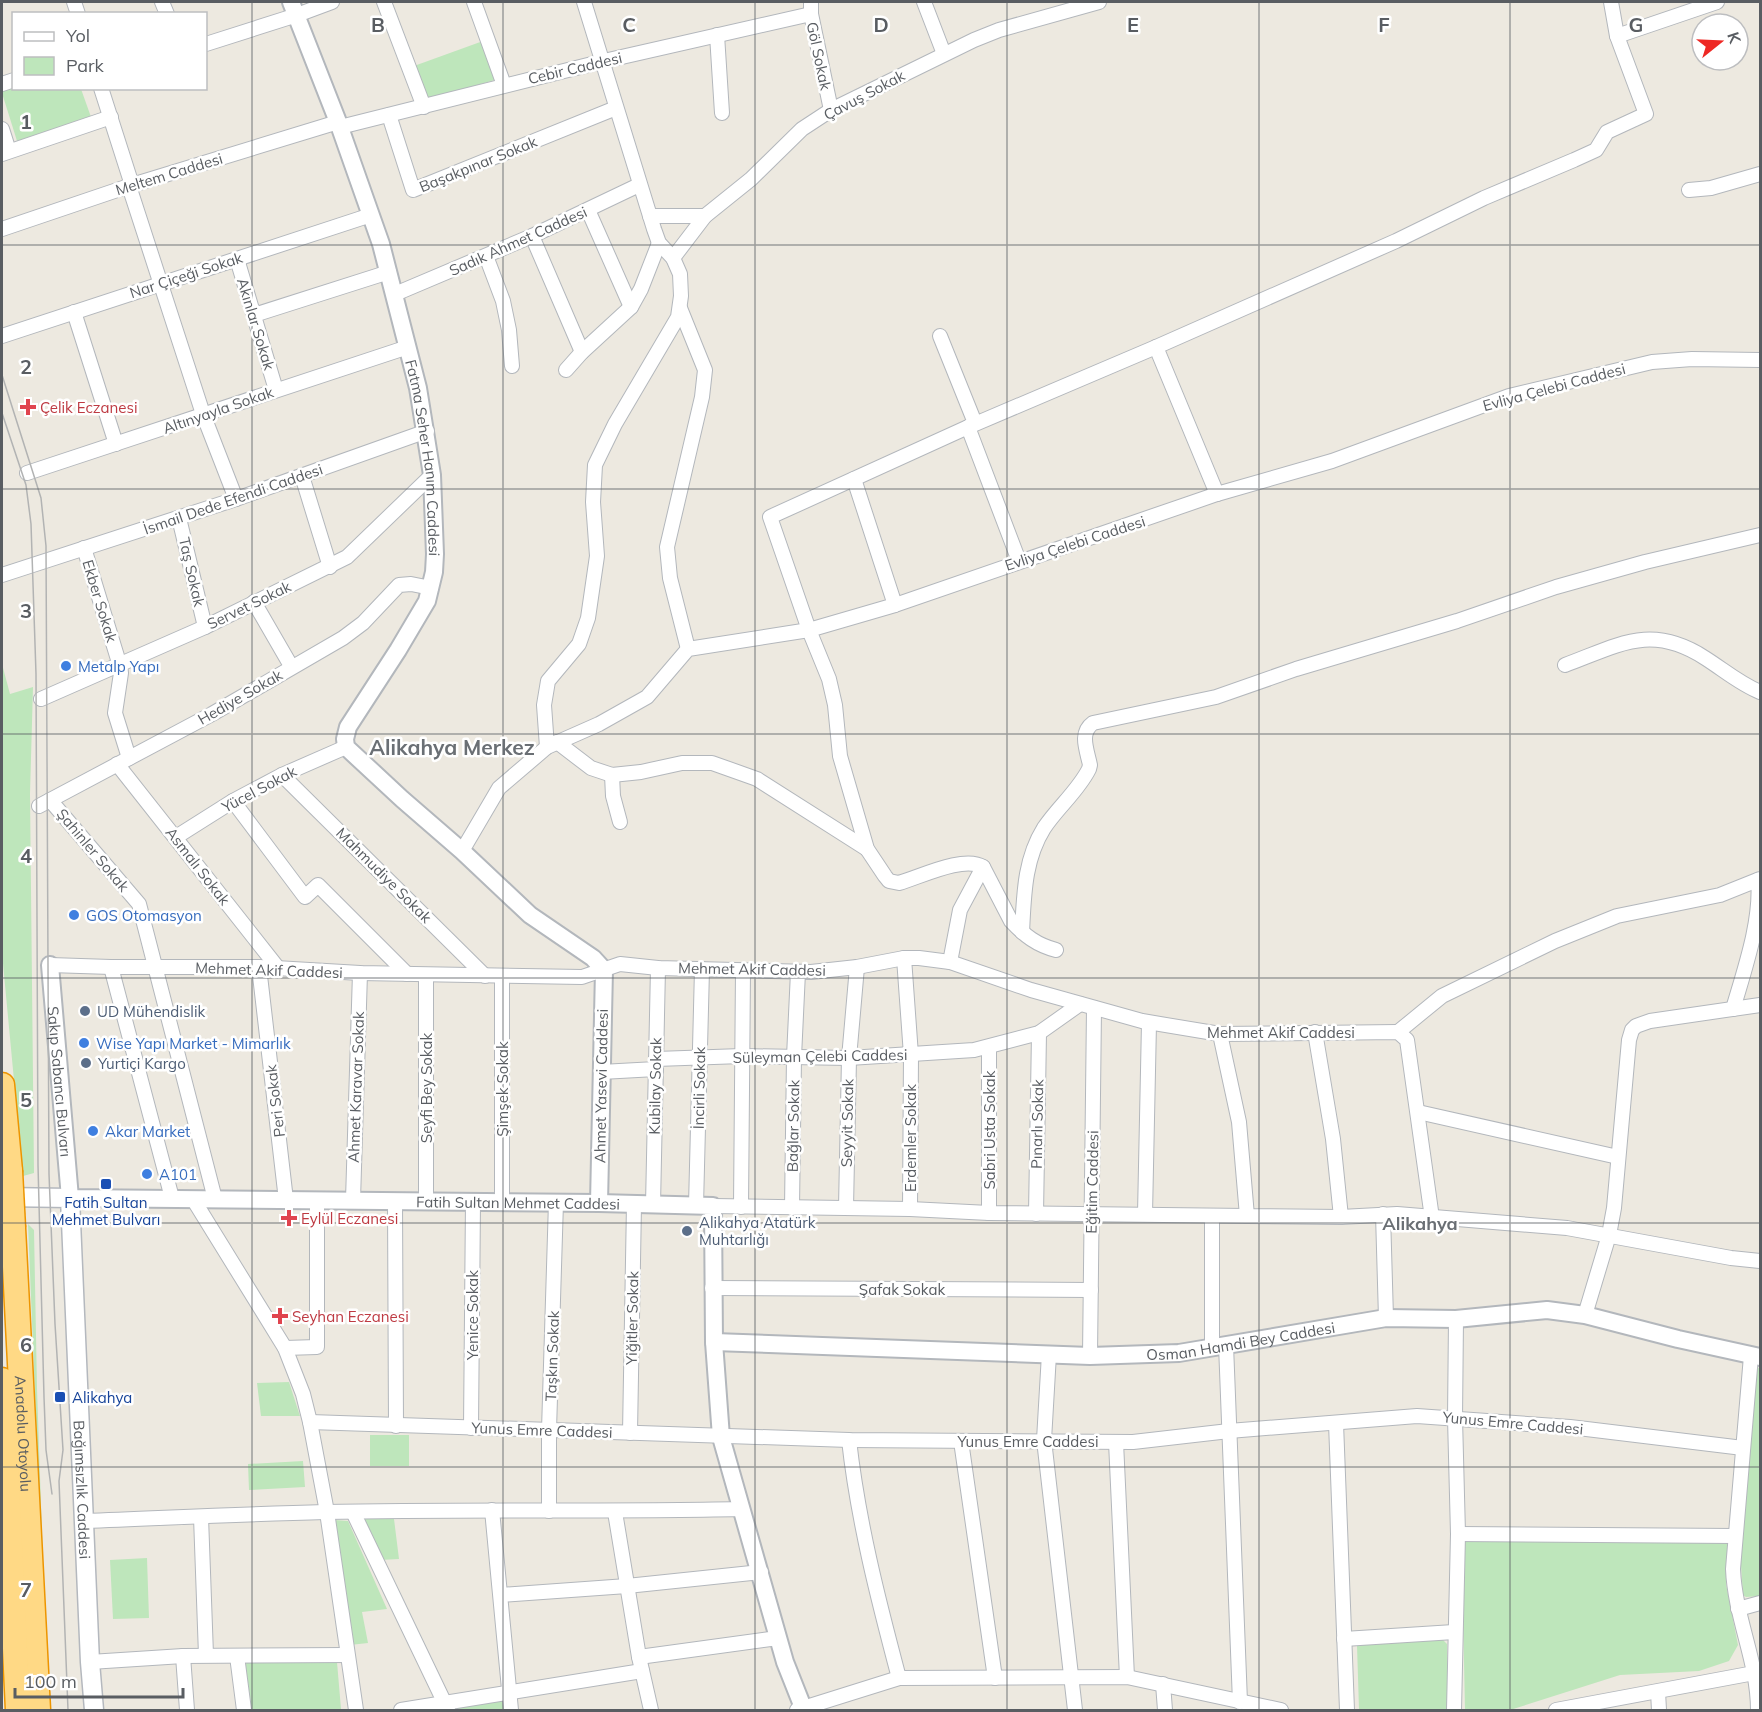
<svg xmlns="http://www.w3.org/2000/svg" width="1762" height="1712" viewBox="0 0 1762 1712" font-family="Mulish,sans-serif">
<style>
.green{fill:#bee6bb}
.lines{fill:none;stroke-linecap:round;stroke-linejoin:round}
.minor-casing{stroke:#b3b7bc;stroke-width:16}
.tertiary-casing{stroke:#b3b7bc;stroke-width:20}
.secondary-casing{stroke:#b4b8be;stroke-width:21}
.motorway-casing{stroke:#ed9500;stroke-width:27}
.minor{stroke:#fff;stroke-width:14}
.tertiary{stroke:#fff;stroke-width:16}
.secondary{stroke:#fff;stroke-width:18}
.motorway{stroke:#ffd985;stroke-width:24}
.tram{stroke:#b2b3b3;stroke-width:1.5}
.motorway-bridge-casing{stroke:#ed9500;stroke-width:27;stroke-linecap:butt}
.motorway-bridge{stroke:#ffd985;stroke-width:24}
.grid{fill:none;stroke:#595d62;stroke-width:1.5;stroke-opacity:0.55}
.health-dot{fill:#e0444e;stroke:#fff;stroke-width:2}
.shop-dot{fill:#3f7fe0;stroke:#fff;stroke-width:2}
.service-dot{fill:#5c6f8a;stroke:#fff;stroke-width:2}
.transit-dot{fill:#1a4fb4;stroke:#fff;stroke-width:2}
.labels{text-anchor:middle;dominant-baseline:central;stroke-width:5;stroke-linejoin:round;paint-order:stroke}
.street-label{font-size:15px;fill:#595d62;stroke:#fff}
.health-label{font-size:15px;fill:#be3a42;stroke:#fff;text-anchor:start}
.shop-label{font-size:15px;fill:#366cbe;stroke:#fff;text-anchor:start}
.service-label{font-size:15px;fill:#4e5e75;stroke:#fff;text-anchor:start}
.transit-label{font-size:15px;fill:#164399;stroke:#fff}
.quarter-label{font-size:18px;font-weight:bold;fill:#6a6f74;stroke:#fff}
.district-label{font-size:21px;font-weight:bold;fill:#6a6f74;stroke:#fff}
.grid-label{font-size:20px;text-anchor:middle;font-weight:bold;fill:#595d62;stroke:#fff;stroke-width:5;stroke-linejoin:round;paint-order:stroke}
</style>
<rect width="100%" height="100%" fill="#ede9e0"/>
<g class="green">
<path d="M 483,41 L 498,79 L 426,100 L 414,66 Z"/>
<path d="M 13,87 L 14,88 L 81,89 L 91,117 L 17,141 L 2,93 L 2,91 Z"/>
<path d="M 2,664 L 10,694 L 33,687 L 30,794 L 34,1173 L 23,1176 L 2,953 Z"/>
<path d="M 28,1224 L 34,1230 L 37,1388 L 48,1710 Z"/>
<path d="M 1760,1366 L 1760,1596 L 1746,1597 L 1743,1595 L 1740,1551 L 1756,1371 Z"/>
<path d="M 289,1382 L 300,1416 L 261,1416 L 257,1383 Z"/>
<rect x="370" y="1435" width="39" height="31"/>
<path d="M 303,1461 L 305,1487 L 249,1490 L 248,1464 Z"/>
<path d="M 362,1519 L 394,1519 L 399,1559 L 380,1560 Z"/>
<path d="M 334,1520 L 348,1521 L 387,1609 L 362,1612 L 368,1643 L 350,1645 Z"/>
<path d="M 1465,1542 L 1721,1542 L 1730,1543 L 1726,1570 L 1726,1584 L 1738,1645 L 1729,1661 L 1699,1671 L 1620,1675 L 1510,1710 L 1465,1710 L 1463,1613 Z"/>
<path d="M 147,1558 L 149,1618 L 113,1619 L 110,1560 Z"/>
<path d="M 1441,1638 L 1447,1644 L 1447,1710 L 1359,1710 L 1357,1645 Z"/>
<path d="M 337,1662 L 341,1709 L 252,1710 L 245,1663 Z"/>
<path d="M 502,1701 L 504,1710 L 453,1710 L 452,1708 Z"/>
</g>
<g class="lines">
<g class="minor-casing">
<g id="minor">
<path d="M 74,2 L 78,14"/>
<path d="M 162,2 L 167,14"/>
<path d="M 384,2 L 424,107"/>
<path d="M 474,2 L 504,85"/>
<path d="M 811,2 L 811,14 L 831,110"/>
<path d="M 924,2 L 944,54"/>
<path d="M 717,35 L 722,113"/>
<path d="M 1617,36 L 1717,2"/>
<path d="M 206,44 L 297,15 L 332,2"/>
<path d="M 2,84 L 14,80"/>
<path d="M 101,88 L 132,185"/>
<path d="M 389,115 L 413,190 L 616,108"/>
<path d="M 340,127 L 604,61 L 811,14"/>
<path d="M 2,129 L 9,151"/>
<path d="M 2,154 L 111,117"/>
<path d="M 129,186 L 203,414 L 236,499"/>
<path d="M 1689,190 L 1711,188 L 1760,174"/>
<path d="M 588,210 L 631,307"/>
<path d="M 650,216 L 705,216"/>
<path d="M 2,229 L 132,185 L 338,122"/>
<path d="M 532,236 L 582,352"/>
<path d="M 486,256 L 503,301 L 509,330 L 512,366"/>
<path d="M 673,258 L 705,216 L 751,179 L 802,129 L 831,110 L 974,40 L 999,30 L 1099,2"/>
<path d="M 237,259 L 276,390"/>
<path d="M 395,294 L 532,236 L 639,185"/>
<path d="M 680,308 L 705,370 L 702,397 L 667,547 L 670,578 L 688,649"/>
<path d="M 74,312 L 116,444"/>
<path d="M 254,315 L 389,272"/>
<path d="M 2,336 L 371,215"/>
<path d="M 940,336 L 975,423"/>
<path d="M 1156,347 L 1217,494"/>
<path d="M 566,370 L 582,352 L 631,307 L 641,289 L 659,243"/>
<path d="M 968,427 L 1019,561"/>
<path d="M 27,473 L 408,347"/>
<path d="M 302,476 L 330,567"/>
<path d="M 854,479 L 895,605"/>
<path d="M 179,518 L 205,627"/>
<path d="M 84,548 L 120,666 L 121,673 L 115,713 L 129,758"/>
<path d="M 2,575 L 236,499 L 427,431"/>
<path d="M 254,602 L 291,666"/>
<path d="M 1565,665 C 1619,645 1651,623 1705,658 C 1724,670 1740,684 1760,692"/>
<path d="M 41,699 L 205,627 L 347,557 L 432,475"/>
<path d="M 557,742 L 591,768 L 612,775 L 641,772 L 682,763 L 712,763 L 757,779 L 867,849"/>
<path d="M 547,747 L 544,705 L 548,681 L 579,644 L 588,618 L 597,556 L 593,502 L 595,465 L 615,424 L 678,317 L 681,296 L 680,274 L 673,258 L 659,243 L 654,229 L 584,2"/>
<path d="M 117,764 L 278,968"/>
<path d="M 282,775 L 485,976"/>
<path d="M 612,775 L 613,796 L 620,822"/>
<path d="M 50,800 L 139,904 L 215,1199"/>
<path d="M 233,801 L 305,897 L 318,885 L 407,974"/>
<path d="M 39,806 L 212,714 L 343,638 L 363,623 L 399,585 L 411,584 L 431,588"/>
<path d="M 176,837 L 233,801 L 282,775 L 346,747"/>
<path d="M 462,851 L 499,788 L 547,747 L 599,724 L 647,697 L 688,649 L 809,630 L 895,605 L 1217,494 L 1332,461 L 1509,396 L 1652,362 L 1692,359 L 1760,360"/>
<path d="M 1022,932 C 1024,896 1024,860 1044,828 C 1058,807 1078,791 1089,769 L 1090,765 C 1087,750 1079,733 1093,723 L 1216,697 L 1296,669 L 1457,621 L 1556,587 L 1645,562 L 1760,535"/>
<path d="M 1056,950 C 1037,945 1025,936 1011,921 L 983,867 C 964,855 920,877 899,883 L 889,881 L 885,876 L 867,849 L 840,756 L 835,705 L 829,679 L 809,630 L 770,517 L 968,427 L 1156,347 L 1396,241 L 1484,198 L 1574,160 L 1596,150 L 1607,132 L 1646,114 L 1617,36 L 1611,2"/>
<path d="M 904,958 L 911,1055 L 910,1209"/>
<path d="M 950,962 L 960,910 L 983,867"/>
<path d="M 50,965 L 111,967 L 259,967 L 360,973 L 582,977 L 620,964 L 658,968 L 811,972 L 857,967 L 904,958 L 919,958 L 950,962 L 1031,990 L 1142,1021 L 1220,1034 L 1398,1032 L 1407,1040 L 1432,1218"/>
<path d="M 111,967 L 172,1198"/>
<path d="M 259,967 L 286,1200"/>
<path d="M 1733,1009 C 1744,971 1762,920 1758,880"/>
<path d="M 1315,1032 L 1333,1139 L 1341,1217"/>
<path d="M 1398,1032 L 1442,996 L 1555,941 L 1617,916 L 1720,895 L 1760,879"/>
<path d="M 1220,1034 L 1239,1122 L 1247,1216 L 1341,1217 L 1397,1214 L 1567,1228 L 1731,1258 L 1760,1261"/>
<path d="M 656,1059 L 742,1056 L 849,1058 L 974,1050 L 1039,1033 L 1080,1004"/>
<path d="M 601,1072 L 656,1069"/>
<path d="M 1418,1112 L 1618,1157"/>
<path d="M 193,1199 L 285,1348 L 303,1394 L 310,1422 L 327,1512 L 356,1710"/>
<path d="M 353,1200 L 360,973"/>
<path d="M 395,1201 L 396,1426"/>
<path d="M 426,1201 L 426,975"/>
<path d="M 502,1202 L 502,976"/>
<path d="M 653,1205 L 658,968"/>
<path d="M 696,1206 L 702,969"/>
<path d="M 713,1206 L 910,1209 L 989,1213 L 1247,1216"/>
<path d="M 741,1207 L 743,971"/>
<path d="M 792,1208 L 794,1057 L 798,972"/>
<path d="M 846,1208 L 849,1058 L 857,967"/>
<path d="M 989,1213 L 989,1047"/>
<path d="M 1036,1214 L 1039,1033"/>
<path d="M 1145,1214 L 1149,1023"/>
<path d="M 1383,1214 L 1386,1318"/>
<path d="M 1212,1216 L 1212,1347"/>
<path d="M 712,1288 L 1091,1290"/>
<path d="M 1585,1315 L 1609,1235 L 1614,1208 L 1629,1040 L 1632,1030 L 1636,1026 L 1650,1021 L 1760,1005"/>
<path d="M 1226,1345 L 1240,1702"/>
<path d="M 285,1348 L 317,1347 L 317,1200"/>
<path d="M 1049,1354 L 1044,1440 L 1075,1710"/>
<path d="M 1090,1356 L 1094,1008"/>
<path d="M 1751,1356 L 1733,1569 C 1735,1618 1758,1662 1758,1710"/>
<path d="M 310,1422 L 849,1440 L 1133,1442 L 1229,1431 L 1417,1416 L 1570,1427 L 1743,1448"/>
<path d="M 1336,1423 L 1347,1710"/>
<path d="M 471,1428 L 473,1201"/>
<path d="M 630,1433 L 634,1204"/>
<path d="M 849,1440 C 858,1521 878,1599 899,1678"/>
<path d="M 961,1441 L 995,1678"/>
<path d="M 1116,1442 L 1127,1677"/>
<path d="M 492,1510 L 511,1710"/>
<path d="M 549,1511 L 549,1430 L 556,1202"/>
<path d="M 353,1512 L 448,1710"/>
<path d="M 615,1512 L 639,1657 L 651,1710"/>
<path d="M 201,1517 L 206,1655"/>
<path d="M 85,1521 C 165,1518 245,1514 325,1512 C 464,1509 603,1512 742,1509"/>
<path d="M 1458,1534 L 1735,1536"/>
<path d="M 501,1595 L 627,1586 L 761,1572"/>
<path d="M 1738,1609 L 1760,1603"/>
<path d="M 1344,1639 L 1454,1632"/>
<path d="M 183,1656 L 187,1710"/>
<path d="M 237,1656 L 244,1710"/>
<path d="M 639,1657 L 778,1638"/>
<path d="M 90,1662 L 183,1656 L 347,1655"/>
<path d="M 1163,1684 L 1165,1710"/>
<path d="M 1658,1692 L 1659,1710"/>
<path d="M 401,1710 L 642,1671"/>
<path d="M 797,1710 L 899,1678 L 1127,1677 L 1281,1710"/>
<path d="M 1454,1710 L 1458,1534 L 1455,1418 L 1456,1319"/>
<path d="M 1556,1710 L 1754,1673"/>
</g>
</g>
<g class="tertiary-casing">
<g id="tertiary">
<path id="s1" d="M 291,2 L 338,122 L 381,244 L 418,388 L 432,475 L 435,554 L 434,572 L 427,601 L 398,650 L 348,727 L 345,739 L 346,747 L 402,799 L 462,851 L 530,915 L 593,958 L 604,970 L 599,1203"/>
<path id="s2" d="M 50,965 L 70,1198 L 599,1203 L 713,1206 L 714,1342 L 721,1437 L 785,1662 L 804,1710"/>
<path id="s3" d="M 714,1342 L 1090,1356 L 1179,1353 L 1386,1318 L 1456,1319 L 1547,1310 L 1585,1315 L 1678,1339 L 1760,1357"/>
</g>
</g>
<g class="secondary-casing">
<g id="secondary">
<path id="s4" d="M 2,1197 L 70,1198 L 90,1662 L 94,1710"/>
</g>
</g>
<g class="motorway-casing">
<g id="motorway">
<path d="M 2,1085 L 10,1171"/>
<path id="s5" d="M 13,1228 L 38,1710"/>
<path d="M 2,1380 L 18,1710"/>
</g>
</g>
<use href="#minor" class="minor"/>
<use href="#tertiary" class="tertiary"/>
<use href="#secondary" class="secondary"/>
<use href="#motorway" class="motorway"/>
<g class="tram">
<path d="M 2,375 L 41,498 L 46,546 L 49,1174 L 55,1324 L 63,1450 L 59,1481 L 68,1710"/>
<path d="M 2,413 L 26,485 L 31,524 L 36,674 L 38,1165 L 44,1397 L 46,1450 L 52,1494"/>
</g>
<g class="motorway-bridge-casing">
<path id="motorway-bridge" d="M 10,1171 L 13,1228"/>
</g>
<use href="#motorway-bridge" class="motorway-bridge"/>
</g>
<path class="grid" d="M 252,2 L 252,1710M 503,2 L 503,1710M 755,2 L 755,1710M 1007,2 L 1007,1710M 1259,2 L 1259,1710M 1510,2 L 1510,1710M 2,245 L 1760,245M 2,489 L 1760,489M 2,734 L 1760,734M 2,978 L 1760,978M 2,1223 L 1760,1223M 2,1467 L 1760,1467"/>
<g class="health-dot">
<path d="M25 398h6v6h6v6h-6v6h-6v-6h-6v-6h6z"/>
<path d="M286 1209h6v6h6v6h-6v6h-6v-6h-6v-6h6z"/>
<path d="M277 1307h6v6h6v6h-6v6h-6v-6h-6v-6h6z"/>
</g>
<g class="shop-dot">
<circle cx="66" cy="666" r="6"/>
<circle cx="74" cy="915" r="6"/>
<circle cx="84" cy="1043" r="6"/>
<circle cx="93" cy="1131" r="6"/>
<circle cx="147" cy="1174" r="6"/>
</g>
<g class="service-dot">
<circle cx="85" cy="1011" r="6"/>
<circle cx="86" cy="1063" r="6"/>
<circle cx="687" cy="1231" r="6"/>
</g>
<g class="transit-dot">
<rect x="100" y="1178" width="12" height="12" rx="3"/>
<rect x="54" y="1391" width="12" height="12" rx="3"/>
</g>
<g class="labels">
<g class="street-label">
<text transform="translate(819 56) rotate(78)">Göl Sokak</text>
<text transform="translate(575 68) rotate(-13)">Cebir Caddesi</text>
<text transform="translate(864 95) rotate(-28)">Çavuş Sokak</text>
<text transform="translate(478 164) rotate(-22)">Başakpınar Sokak</text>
<text transform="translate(169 174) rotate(-17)">Meltem Caddesi</text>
<text transform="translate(518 241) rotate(-24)">Sadık Ahmet Caddesi</text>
<text transform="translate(186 275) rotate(-18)">Nar Çiçeği Sokak</text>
<text transform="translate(256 324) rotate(73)">Akınlar Sokak</text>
<text transform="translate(1554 387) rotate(-15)">Evliya Çelebi Caddesi</text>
<text transform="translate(218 410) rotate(-19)">Altınyayla Sokak</text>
<text stroke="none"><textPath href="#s1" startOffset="477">Fatma Seher Hanım Caddesi</textPath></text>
<text transform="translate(233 499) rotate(-19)">İsmail Dede Efendi Caddesi</text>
<text transform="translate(1075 543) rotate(-18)">Evliya Çelebi Caddesi</text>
<text transform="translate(192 572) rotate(77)">Taş Sokak</text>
<text transform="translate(100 601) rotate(73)">Ekber Sokak</text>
<text transform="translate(249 605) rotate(-26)">Servet Sokak</text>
<text transform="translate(240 697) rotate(-30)">Hediye Sokak</text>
<text transform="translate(259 789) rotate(-28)">Yücel Sokak</text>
<text transform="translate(93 850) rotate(50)">Şahinler Sokak</text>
<text transform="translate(198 866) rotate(52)">Asmalı Sokak</text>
<text transform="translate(384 875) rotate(45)">Mahmudiye Sokak</text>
<text transform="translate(752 969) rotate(1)">Mehmet Akif Caddesi</text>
<text transform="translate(269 970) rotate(2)">Mehmet Akif Caddesi</text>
<text x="1281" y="1032">Mehmet Akif Caddesi</text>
<text transform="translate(820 1056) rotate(-1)">Süleyman Çelebi Caddesi</text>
<text stroke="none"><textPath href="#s2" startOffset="117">Sakıp Sabancı Bulvarı</textPath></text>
<text transform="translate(601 1086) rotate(-89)">Ahmet Yasevi Caddesi</text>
<text transform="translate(655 1086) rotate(-89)">Kubilay Sokak</text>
<text transform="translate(356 1087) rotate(-88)">Ahmet Karavar Sokak</text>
<text transform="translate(426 1088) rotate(-90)">Seyfi Bey Sokak</text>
<text transform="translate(699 1088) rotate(-89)">İncirli Sokak</text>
<text transform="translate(502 1089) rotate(-90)">Şimşek Sokak</text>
<text transform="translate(275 1101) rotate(-97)">Peri Sokak</text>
<text transform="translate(847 1123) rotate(-89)">Seyyit Sokak</text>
<text transform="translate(1037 1124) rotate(-89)">Pınarlı Sokak</text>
<text transform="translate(793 1126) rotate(-89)">Bağlar Sokak</text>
<text transform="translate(989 1130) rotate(-90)">Sabri Usta Sokak</text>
<text transform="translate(910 1138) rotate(-90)">Erdemler Sokak</text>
<text transform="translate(1092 1182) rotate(-89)">Eğitim Caddesi</text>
<text stroke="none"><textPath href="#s2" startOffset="682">Fatih Sultan Mehmet Caddesi</textPath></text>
<text x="902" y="1289">Şafak Sokak</text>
<text transform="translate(472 1315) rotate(-90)">Yenice Sokak</text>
<text transform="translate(632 1318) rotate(-89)">Yiğitler Sokak</text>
<text stroke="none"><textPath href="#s3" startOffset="528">Osman Hamdi Bey Caddesi</textPath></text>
<text transform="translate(552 1356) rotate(-88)">Taşkın Sokak</text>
<text transform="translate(1513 1423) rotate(5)">Yunus Emre Caddesi</text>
<text transform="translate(542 1430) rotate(2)">Yunus Emre Caddesi</text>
<text stroke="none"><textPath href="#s5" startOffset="206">Anadolu Otoyolu</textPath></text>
<text x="1028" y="1441">Yunus Emre Caddesi</text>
<text stroke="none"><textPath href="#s4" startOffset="360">Bağımsızlık Caddesi</textPath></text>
</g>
<g class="health-label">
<text x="40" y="407">Çelik Eczanesi</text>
<text x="301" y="1218">Eylül Eczanesi</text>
<text x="292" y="1316">Seyhan Eczanesi</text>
</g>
<g class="shop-label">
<text x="78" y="666">Metalp Yapı</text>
<text x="86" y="915">GOS Otomasyon</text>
<text x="96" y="1043">Wise Yapı Market - Mimarlık</text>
<text x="105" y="1131">Akar Market</text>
<text x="159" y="1174">A101</text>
</g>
<g class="service-label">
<text x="97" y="1011">UD Mühendislik</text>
<text x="98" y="1063">Yurtiçi Kargo</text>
<text x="699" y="1222">Alikahya Atatürk<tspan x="699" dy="17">Muhtarlığı</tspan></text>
</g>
<g class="transit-label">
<text x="106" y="1202">Fatih Sultan<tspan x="106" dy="17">Mehmet Bulvarı</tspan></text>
<text x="72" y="1397" text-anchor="start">Alikahya</text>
</g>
<g class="quarter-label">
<text x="1420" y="1223">Alikahya</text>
</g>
<g class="district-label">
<text x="452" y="747">Alikahya Merkez</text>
</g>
</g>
<g class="grid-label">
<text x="378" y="32">B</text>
<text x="629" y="32">C</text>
<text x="881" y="32">D</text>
<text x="1133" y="32">E</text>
<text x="1384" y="32">F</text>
<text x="1636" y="32">G</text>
<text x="26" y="129">1</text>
<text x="26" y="374">2</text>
<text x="26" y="618">3</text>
<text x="26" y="863">4</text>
<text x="26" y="1107">5</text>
<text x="26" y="1352">6</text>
<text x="26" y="1597">7</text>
</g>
<rect width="1762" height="1712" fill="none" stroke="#595d62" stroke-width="6"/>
<rect x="12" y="12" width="195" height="78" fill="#ffffff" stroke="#bdbec0" stroke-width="1.5"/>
<rect x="24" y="32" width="30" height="9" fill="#ffffff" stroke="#bdbec0" stroke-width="1.5"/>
<text x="66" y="42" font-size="18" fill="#595d62">Yol</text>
<rect x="24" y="57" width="30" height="18" fill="#bee6bb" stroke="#bdbec0" stroke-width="1.5"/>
<text x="66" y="72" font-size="18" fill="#595d62">Park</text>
<g transform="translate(1720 42) rotate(72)"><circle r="28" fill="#ffffff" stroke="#bdbec0" stroke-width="1.5"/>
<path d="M0-4.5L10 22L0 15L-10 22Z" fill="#ee2824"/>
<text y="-9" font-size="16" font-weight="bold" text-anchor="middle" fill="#595d62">K</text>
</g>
<path d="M15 1688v9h168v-9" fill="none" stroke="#595d62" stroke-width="3"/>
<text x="24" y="1688" font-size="18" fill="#595d62" stroke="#ffffff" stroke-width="4.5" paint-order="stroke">100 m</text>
</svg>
